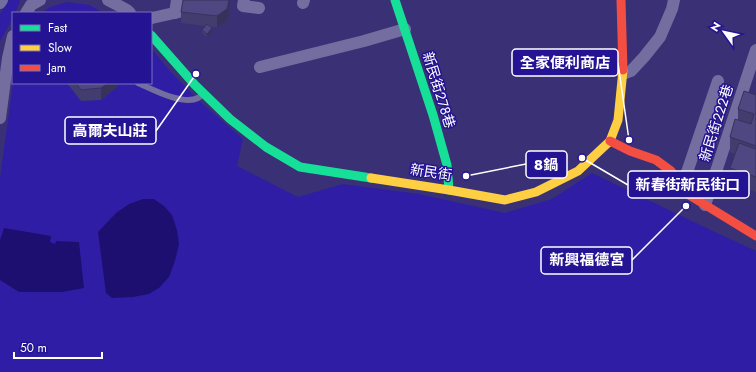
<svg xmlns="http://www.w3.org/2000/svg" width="756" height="372" viewBox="0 0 756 372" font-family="Jost,'Noto Sans TC',sans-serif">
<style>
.green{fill:#2f1ea5}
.water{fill:#1d0f70}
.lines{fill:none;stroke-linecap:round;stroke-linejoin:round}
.lane{stroke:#746da0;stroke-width:6}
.street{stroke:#746da0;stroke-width:12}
.fast{stroke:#16e098;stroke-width:9}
.slow{stroke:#ffcf43;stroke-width:9}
.jam{stroke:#f24e42;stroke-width:9}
.wall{fill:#433d6f}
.shaded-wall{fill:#37325a}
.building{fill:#4e4781;stroke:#37325a}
.labels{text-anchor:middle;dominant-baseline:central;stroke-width:3;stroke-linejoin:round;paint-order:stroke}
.street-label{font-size:14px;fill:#fff;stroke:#241392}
.leader{fill:none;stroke:#fff;stroke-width:1.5}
.callout-dot{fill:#fff;stroke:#241392;stroke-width:1.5}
.callout{fill:#241392;stroke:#fff;stroke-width:1.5}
.callout-label{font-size:15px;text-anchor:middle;font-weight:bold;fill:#fff}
</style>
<rect width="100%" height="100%" fill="#393075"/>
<g class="green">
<path d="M 9,0 L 19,0 L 20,1 L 15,13 L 13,13 L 13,18 L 0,41 L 0,14 Z"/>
<path d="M 67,2 L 89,5 L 104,13 L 42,13 L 50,7 Z"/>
<path d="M 151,48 L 168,69 L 197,99 L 243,139 L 237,166 L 298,197 L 343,184 L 419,194 L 505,213 L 552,199 L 592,173 C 647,199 701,226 756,251 L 756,372 L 0,372 L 0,178 L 13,83 L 151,83 Z"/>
</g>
<g class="water">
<path d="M 143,199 L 154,199 L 164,206 L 172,215 L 177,230 L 179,244 L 175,261 L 169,277 L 159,288 L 149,294 L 133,297 L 112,298 L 106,293 L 98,232 L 116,213 L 129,204 Z"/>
<path d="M 4,228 L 51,236 L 50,242 L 55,244 L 56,241 L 79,242 L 84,288 L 62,292 L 19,292 L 0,280 L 0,240 Z"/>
</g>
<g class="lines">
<path class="lane" d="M 138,83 C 152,89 183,106 198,98 C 199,97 201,96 203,94"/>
<g class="street">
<path d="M 108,0 L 127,10 L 130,13"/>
<path d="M 244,0 L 243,6 L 259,8"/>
<path d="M 0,3 L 2,0"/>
<path d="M 303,3 L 304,0"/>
<path d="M 26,13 L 31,5 L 40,0"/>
<path d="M 175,13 L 177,0"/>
<path d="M 152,18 L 183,11"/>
<path d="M 260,67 L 364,41 L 405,29"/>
<path d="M 623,74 L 631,71 L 644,57 L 660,37 L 672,9 L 674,0"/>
<path d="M 0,118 L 8,58 L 13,36"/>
<path d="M 682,187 L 718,81"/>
<path d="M 705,205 L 756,50"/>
</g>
<g class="fast">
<path d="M 395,0 L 433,115 L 447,165 L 449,190"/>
<path d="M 151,35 L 195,85 L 230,119 L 266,147 L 300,167 L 371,178"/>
</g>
<path class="slow" d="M 371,178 L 449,190 L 505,200 L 536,192 L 578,171 L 610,141 L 618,120 L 623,70"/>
<g class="jam">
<path d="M 621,0 L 623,70"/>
<path d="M 610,141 L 630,151 L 656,160 L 671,171 L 682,187 L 689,195 L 756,236"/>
</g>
</g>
<g class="wall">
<path d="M 230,0 L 230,5 L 227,21 L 217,27 L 210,27 L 212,31 L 207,37 L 202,33 L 202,30 L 206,26 L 181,23 L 181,12 Z"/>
<path d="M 67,83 L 118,83 L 118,86 L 101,100 L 81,101 Z"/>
<path d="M 756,95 L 756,192 L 730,183 L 730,168 L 735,154 L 730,152 L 730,137 L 738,120 L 738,109 Z"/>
</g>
<g class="shaded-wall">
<path d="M 229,0 L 230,0 L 230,5 L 227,21 L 217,27 L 217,16 Z"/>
<path d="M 212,28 L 212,31 L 207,37 L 207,34 Z"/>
<path d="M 108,83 L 118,83 L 118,86 L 101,100 L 101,88 Z"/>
</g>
<g class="building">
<path d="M 183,0 L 229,0 L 227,9 L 217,16 L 181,12 Z"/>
<path d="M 207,24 L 212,28 L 207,34 L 202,30 Z"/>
<path d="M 76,83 L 108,83 L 101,88 L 81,90 Z"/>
<path d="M 744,91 L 756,95 L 756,146 L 730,137 L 735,119 L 751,124 L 754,114 L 738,109 Z"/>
<path d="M 739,143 L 756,149 L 756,177 L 730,168 Z"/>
</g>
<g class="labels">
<g class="street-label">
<text transform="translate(439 90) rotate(73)">新民街278巷</text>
<text transform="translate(716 123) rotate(-72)">新民街222巷</text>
<text transform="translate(431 172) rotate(9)">新民街</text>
</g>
</g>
<path class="leader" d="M629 140L618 63M196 74L156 131M466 176L526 164M582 158L628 185M686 206L632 260"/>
<g class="callout-dot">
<circle cx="629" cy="140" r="4"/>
<circle cx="196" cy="74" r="4"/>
<circle cx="466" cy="176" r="4"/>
<circle cx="582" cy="158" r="4"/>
<circle cx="686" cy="206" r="4"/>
</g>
<g class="callout">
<rect x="512" y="49" width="106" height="27" rx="4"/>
<rect x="65" y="117" width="91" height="27" rx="4"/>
<rect x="526" y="151" width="41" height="27" rx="4"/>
<rect x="628" y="171" width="121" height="27" rx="4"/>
<rect x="541" y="247" width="91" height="27" rx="4"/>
</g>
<g class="callout-label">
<text x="565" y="68">全家便利商店</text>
<text x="110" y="136">高爾夫山莊</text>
<text x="546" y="170">8鍋</text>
<text x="688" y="190">新春街新民街口</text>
<text x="587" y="265">新興福德宮</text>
</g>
<rect x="12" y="12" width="140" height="72" fill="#241392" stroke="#7c71be"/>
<rect x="20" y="25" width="20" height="6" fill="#16e098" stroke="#7c71be"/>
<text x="48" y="32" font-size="12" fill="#ffffff">Fast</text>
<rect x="20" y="45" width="20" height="6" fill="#ffcf43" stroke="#7c71be"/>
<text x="48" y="52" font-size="12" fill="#ffffff">Slow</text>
<rect x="20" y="65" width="20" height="6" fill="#f24e42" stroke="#7c71be"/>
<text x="48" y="72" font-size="12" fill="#ffffff">Jam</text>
<g transform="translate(724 32) rotate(303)" stroke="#241392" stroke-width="3" paint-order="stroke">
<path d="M0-3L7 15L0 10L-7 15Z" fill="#ffffff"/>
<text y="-6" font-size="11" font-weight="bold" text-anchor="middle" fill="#ffffff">N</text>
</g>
<path d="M14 352v6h88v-6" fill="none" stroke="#ffffff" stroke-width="2"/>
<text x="20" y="352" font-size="12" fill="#ffffff" stroke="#241392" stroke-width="3" paint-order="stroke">50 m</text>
</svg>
